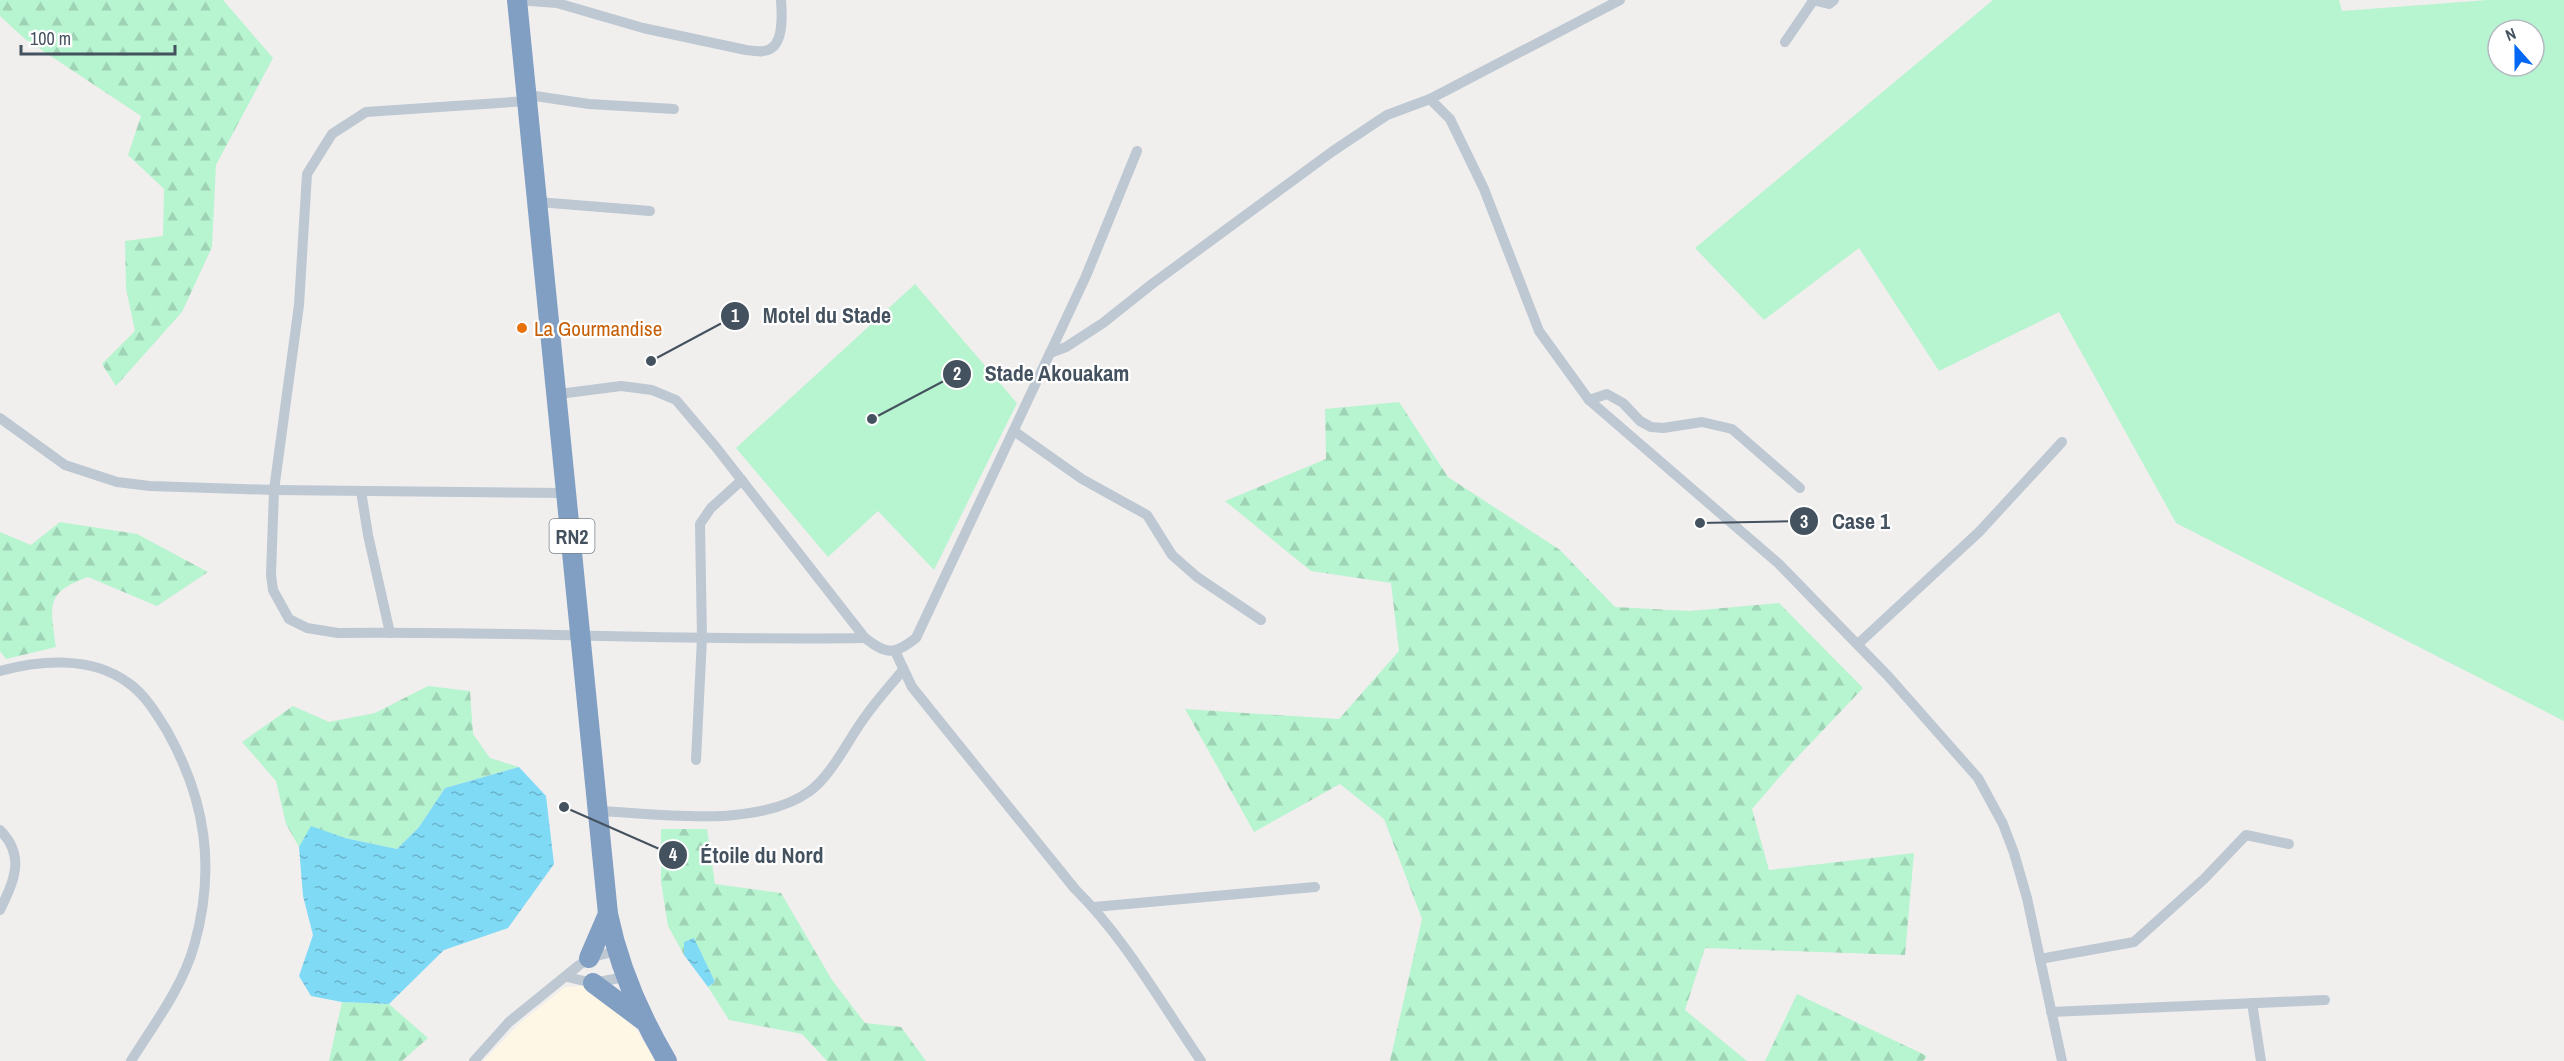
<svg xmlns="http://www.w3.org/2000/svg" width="2564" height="1061" viewBox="0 0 2564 1061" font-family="'Archivo Narrow',sans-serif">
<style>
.commercial{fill:#fef7e5}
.grass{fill:#b7f4d0;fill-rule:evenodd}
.forest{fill:url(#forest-firs)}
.water{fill:url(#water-ripples)}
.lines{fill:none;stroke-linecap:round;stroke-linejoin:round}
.street{stroke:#bdc8d2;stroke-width:10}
.highway{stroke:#809fc3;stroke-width:20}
.food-dot{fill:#e8710a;stroke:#fff;stroke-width:2}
.labels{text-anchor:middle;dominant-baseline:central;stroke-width:4.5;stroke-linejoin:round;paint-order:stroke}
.shield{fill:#fff;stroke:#7c858e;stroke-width:1.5}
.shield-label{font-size:20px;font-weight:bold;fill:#44515e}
.food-label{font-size:21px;fill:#c56008;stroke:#fff;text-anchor:start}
.leader{fill:none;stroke:#44515e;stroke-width:2}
.callout-dot{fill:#44515e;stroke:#fff;stroke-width:2}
.mark-label{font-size:18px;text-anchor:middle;font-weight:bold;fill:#fff}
.callout-label{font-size:22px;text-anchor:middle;font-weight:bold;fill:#44515e;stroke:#fff;stroke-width:4.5;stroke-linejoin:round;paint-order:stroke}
</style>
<defs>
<pattern id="forest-firs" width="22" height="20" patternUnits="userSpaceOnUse" patternTransform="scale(1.5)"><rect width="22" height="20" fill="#b7f4d0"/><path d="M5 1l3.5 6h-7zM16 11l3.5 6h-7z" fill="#9fd3b5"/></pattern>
<pattern id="water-ripples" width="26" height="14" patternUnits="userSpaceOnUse" patternTransform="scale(1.5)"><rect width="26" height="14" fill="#7fdaf6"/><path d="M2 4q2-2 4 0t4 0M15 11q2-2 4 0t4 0" fill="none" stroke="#6ab3ca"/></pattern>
</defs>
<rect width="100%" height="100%" fill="#f1eeee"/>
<path class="commercial" d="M 582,986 L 609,1003 L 637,1030 L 655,1061 L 483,1061 L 520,1023 L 565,987 Z"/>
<g class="grass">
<path d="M 1993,0 L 2339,0 L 2342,11 L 2488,0 L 2564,0 L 2564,721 L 2176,523 L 2059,312 L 1939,371 L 1859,248 L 1764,320 L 1695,248 ZM 2498,30 L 2534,30 L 2534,66 L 2498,66 Z"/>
<path d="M 915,284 L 1017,403 L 934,570 L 878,511 L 828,557 L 736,448 Z"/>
</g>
<g class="forest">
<path d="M 0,0 L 223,0 L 273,58 L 216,165 L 212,247 L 182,312 L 116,386 L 102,364 L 135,331 L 126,288 L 125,241 L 163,236 L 164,189 L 128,155 L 141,116 L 25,39 L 0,16 Z"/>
<path d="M 1399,402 L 1448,477 L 1560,550 L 1615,607 L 1690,611 L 1779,603 L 1863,688 L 1790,765 L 1752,809 L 1769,870 L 1914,853 L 1905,955 L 1705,948 L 1685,1010 L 1747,1061 L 1390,1061 L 1422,919 L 1384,819 L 1340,784 L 1254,832 L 1185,709 L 1339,719 L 1399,651 L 1391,583 L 1311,571 L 1225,501 L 1326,459 L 1325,409 Z"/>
<path d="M 60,522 L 137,534 L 208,572 L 157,606 L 88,577 C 44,593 51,605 56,647 L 6,659 L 0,651 L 0,532 L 31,545 Z"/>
<path d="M 428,686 L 470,691 L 473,734 L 490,758 L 519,767 L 445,788 L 419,827 L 397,849 L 345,838 L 311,827 L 299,847 L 286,824 L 276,781 L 242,742 L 293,706 L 329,722 L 375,713 Z"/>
<path d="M 661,829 L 707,829 L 715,884 L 781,893 L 832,980 L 865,1023 L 901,1027 L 926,1061 L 827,1061 L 802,1034 L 729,1020 L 708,987 L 715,982 L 694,939 L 684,942 L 684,955 L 668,926 L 661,882 Z"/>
<path d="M 1797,994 L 1927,1056 L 1923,1061 L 1765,1061 Z"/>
<path d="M 342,1002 L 389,1004 L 428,1038 L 402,1061 L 329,1061 Z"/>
</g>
<g class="water">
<path d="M 519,767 L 546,796 L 554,864 L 508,928 L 444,950 L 389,1004 L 342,1002 L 311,996 L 299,976 L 313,935 L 303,896 L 299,847 L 311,826 L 345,838 L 397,849 L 419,827 L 445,788 Z"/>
<path d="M 694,938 L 715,982 L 708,987 L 684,955 L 684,942 Z"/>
</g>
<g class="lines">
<g class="street">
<path d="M 517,0 L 557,3 L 643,28 L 746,50 C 754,51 764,53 770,49 C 784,42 782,13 781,0"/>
<path d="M 1812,0 L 1829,4 L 1834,0"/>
<path d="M 1785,42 L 1813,1"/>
<path d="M 528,95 L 589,104 L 674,109"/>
<path d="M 1430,99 L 1620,0"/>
<path d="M 528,101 L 366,112 L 332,134 L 307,174 L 299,305 L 274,490 L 271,575 L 273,590 L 289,619 L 307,628 L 338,633 C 514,631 689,641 865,638"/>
<path d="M 538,202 L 650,211"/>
<path d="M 1050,353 L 1086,276 L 1137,151"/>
<path d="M 559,394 L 621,386 L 652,390 L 676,400 L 715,446 L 865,638 C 887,655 894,655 916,638 L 1050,353 L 1066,347 L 1103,323 L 1152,284 L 1333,151 L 1387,115 L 1430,99 L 1450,119 L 1484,189 L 1539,331 L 1589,400 L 1779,564 L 1888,676 L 1978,778 L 2003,824 L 2014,853 L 2027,898 L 2062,1061"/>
<path d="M 1589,400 L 1607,394 L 1623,403 L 1640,421 L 1651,427 L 1663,428 L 1702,422 L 1732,429 L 1800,488"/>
<path d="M 0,418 L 65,465 L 117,482 L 150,486 L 274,490 L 566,493"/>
<path d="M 1014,431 L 1082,479 L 1147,515 L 1172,555 L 1197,577 L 1261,620"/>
<path d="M 361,491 L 368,535 L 390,633"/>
<path d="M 1858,644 L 1979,532 L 2062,442"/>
<path d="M 895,651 L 912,687 L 1075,889 C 1125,938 1161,1003 1201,1061"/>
<path d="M 0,671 C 40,660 91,656 127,682 C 145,694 156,713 167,731 C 206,800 216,869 194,946 C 182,988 154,1024 131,1061"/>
<path d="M 696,760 L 702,638 L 700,524 L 711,508 L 742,480"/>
<path d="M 599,811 C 661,814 758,829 810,791 C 832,775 849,738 865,717 C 876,701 890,686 903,670"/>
<path d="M 0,830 C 26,856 14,881 0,910"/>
<path d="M 1094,907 L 1315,887"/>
<path d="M 2040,959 L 2134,942 L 2204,879 L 2246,835 L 2289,844"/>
<path d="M 567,977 L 593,983 L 625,977"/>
<path d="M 2252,1003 L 2261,1061"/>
<path d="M 2051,1012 L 2325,1000"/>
<path d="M 474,1061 L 509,1022 L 578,966 L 589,958 L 616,951"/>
</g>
<g class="highway">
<path d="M 517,0 C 550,304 579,609 608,914 C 619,967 639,1014 667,1061"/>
<path d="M 589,958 L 608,914"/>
<path d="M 593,983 L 644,1021"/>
</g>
</g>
<circle class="food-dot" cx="522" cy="328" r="6"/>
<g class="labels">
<rect class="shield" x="549.5" y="519" width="45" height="34" rx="4.5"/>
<g class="shield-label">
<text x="572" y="536">RN2</text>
</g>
<g class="food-label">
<text x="534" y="328">La Gourmandise</text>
</g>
</g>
<path class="leader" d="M651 361L735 316M872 419L957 374M1700 523L1804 521M564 807L673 855"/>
<g class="callout-dot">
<circle cx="651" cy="361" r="6"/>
<circle cx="872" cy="419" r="6"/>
<circle cx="1700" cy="523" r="6"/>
<circle cx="564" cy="807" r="6"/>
<circle cx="735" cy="316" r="15"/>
<circle cx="957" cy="374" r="15"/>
<circle cx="1804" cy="521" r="15"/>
<circle cx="673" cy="855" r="15"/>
</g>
<g class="mark-label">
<text x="735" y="322">1</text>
<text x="957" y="380">2</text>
<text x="1804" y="528">3</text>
<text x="673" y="861">4</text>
</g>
<g class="callout-label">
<text x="827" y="323">Motel du Stade</text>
<text x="1057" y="381">Stade Akouakam</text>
<text x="1861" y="529">Case 1</text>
<text x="762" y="863">Étoile du Nord</text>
</g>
<g transform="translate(2516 48) rotate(339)"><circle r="28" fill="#ffffff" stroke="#b4b9bf" stroke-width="1.5"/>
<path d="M0-4.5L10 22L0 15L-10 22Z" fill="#0468f4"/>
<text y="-9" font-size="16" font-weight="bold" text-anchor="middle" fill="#44515e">N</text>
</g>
<path d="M21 45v9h154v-9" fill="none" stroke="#44515e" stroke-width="3"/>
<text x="30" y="45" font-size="18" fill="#44515e" stroke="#ffffff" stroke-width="4.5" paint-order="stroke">100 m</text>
</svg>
